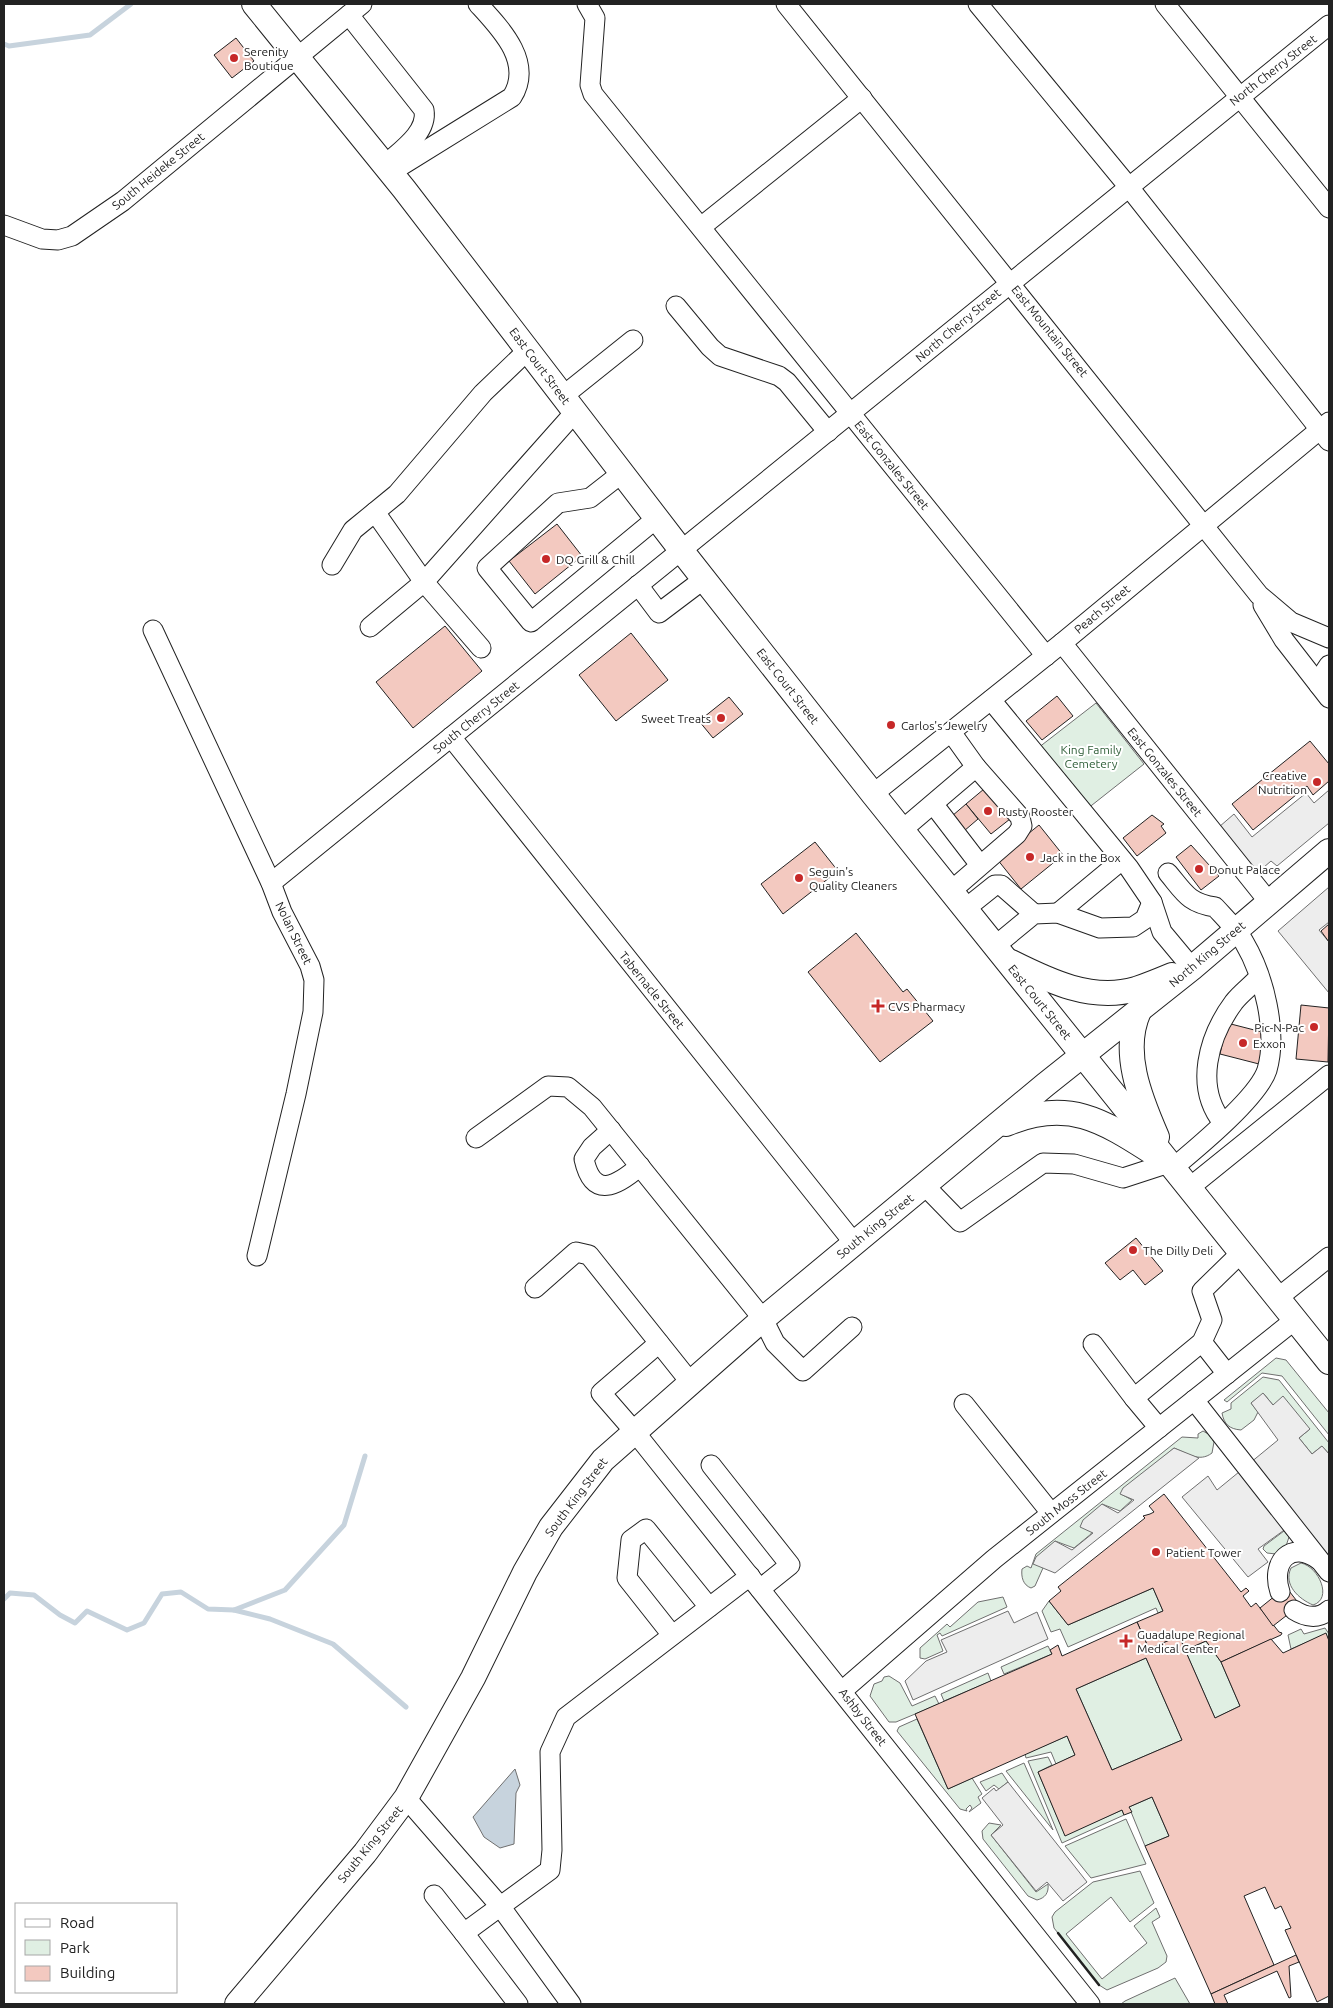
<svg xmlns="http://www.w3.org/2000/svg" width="1333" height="2008" viewBox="0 0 1333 2008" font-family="Ubuntu,sans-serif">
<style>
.green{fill:#e0efe3;stroke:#6f6f6f}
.parking{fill:#ededed;stroke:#6f6f6f}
.water{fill:#c7d3dd;stroke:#6f6f6f}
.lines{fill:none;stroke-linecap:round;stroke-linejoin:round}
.stream{stroke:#c7d3dd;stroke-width:5}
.building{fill:#f3c9c0;stroke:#222;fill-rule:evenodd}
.minor-casing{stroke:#222;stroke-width:21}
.major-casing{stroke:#222;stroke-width:26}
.minor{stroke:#fff;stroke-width:19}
.major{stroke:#fff;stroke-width:24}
.wall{stroke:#222;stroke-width:2.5}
.poi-dot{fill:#c62828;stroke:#fff;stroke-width:2}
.labels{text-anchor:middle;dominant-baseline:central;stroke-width:4;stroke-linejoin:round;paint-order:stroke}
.poi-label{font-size:12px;fill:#222;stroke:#fff;text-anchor:start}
.street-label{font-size:12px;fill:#222;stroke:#fff}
.park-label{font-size:12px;fill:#2f5e38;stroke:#fff}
</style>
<rect width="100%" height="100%" fill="#fff"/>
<g class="green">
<path d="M 1096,703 L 1144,764 L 1087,809 L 1038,748 Z"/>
<path d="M 1276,1358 L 1286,1360 L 1329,1413 L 1329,1435 L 1282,1376 L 1262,1373 L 1227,1402 L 1224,1400 Z"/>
<path d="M 1263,1377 L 1279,1380 L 1329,1443 L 1329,1454 L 1322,1446 L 1312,1454 L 1299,1438 L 1310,1429 L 1273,1405 L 1264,1394 L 1251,1403 L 1258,1412 L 1254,1420 L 1241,1430 C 1229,1429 1224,1424 1222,1413 L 1231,1409 L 1231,1403 Z"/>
<path d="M 1203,1431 L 1210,1435 L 1214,1442 L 1212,1453 C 1199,1463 1187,1453 1174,1448 L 1121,1494 L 1132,1500 L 1120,1511 L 1102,1504 L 1091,1534 L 1074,1548 L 1055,1541 L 1035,1586 L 1031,1588 C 1023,1585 1021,1577 1022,1569 L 1027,1566 L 1031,1568 L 1036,1554 L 1182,1437 L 1198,1438 L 1198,1434 Z"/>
<path d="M 1284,1531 L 1289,1537 L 1286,1546 L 1276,1554 L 1267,1553 L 1263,1549 L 1264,1546 Z"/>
<path d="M 1301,1563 C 1319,1567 1333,1599 1313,1605 C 1299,1599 1283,1585 1291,1568 Z"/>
<path d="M 1153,1588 L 1163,1611 L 1158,1613 L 1156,1608 L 1068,1647 L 1060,1629 L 1051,1632 L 1042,1611 L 1049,1601 L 1068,1625 Z"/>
<path d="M 1003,1597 L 1007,1607 L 942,1636 L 940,1633 L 937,1635 L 943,1651 L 925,1659 L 920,1658 L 920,1648 L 947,1624 L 950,1627 L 978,1602 Z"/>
<path d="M 1325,1628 L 1329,1634 L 1329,1641 L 1326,1634 L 1291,1649 L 1288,1635 L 1301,1629 L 1304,1634 Z"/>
<path d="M 1206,1641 L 1221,1662 L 1240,1706 L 1215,1718 L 1185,1650 Z"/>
<path d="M 1048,1646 L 1052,1654 L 1004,1674 L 1001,1667 Z"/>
<path d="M 1146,1658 L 1182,1740 L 1112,1770 L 1076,1689 Z"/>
<path d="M 988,1673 L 991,1681 L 944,1701 L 941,1694 Z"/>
<path d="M 889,1676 L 900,1683 L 912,1706 L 935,1696 L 939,1704 L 896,1722 L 889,1722 L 870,1696 L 874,1684 L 882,1681 L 884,1677 Z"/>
<path d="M 917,1719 L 948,1789 L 972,1778 L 982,1794 L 978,1797 L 981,1803 L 969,1812 L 972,1808 L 970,1805 L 966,1809 L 967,1811 L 960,1809 L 897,1731 L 899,1727 Z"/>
<path d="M 1067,1736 L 1075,1755 L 1056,1764 L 1051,1752 L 1026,1758 L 1025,1754 Z"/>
<path d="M 1048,1757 L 1052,1765 L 1038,1772 L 1065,1835 L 1122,1810 L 1124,1815 L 1062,1843 L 1028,1761 Z"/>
<path d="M 1024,1763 L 1053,1830 L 1006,1771 Z"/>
<path d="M 1002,1773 L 1008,1782 L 999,1789 L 994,1785 L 986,1791 L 980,1782 Z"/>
<path d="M 1152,1797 L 1169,1836 L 1145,1846 L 1129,1807 Z"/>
<path d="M 1126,1819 L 1146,1864 L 1091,1878 L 1065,1846 Z"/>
<path d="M 989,1823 L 1001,1825 L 991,1835 L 1036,1892 L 1048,1884 C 1049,1893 1045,1898 1037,1900 L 1028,1896 L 983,1839 L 982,1831 Z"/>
<path d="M 1140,1871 L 1154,1903 L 1130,1922 L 1111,1897 L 1066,1934 L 1102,1979 L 1147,1943 L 1134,1926 L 1156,1908 L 1160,1917 L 1152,1922 L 1167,1956 L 1166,1962 L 1158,1968 L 1107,1990 L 1099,1985 L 1054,1928 L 1052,1917 L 1055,1912 L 1093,1882 Z"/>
<path d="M 1175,1978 L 1190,2004 L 1121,2004 L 1125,2001 Z"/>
</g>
<g class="parking">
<path d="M 1329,790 L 1329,823 L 1277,866 L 1271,861 L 1256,874 L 1219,827 L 1234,814 L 1252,837 L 1306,793 L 1314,803 Z"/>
<path d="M 1329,887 L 1329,922 L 1319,930 L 1329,942 L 1329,993 L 1278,931 Z"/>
<path d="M 1263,1393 L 1273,1405 L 1283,1396 L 1310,1429 L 1299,1438 L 1312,1454 L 1322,1446 L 1329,1454 L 1329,1575 L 1287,1528 L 1258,1549 L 1268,1562 L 1248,1577 L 1182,1497 L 1208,1476 L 1217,1490 L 1278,1440 L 1251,1403 Z"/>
<path d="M 1174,1448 L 1199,1458 L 1055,1573 L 1033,1564 L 1036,1557 L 1055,1541 L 1072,1550 L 1093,1533 L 1080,1527 L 1083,1520 L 1102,1504 L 1118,1513 L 1134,1500 L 1120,1494 L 1123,1488 Z"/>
<path d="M 1008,1611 L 1014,1623 L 1037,1612 L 1048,1639 L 913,1700 L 905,1681 L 926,1661 L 947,1652 L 941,1640 Z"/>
<path d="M 1008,1782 L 1087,1882 L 1063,1901 L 1047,1882 L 1036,1891 L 991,1835 L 1003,1825 L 982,1798 L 994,1788 L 996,1791 Z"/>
</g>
<path class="water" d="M 515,1769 L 520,1785 L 516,1793 L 514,1844 L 500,1848 L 484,1837 L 473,1817 Z"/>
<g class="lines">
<g class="stream">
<path d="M 4,44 L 9,46 L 90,35 L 131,4"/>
<path d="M 4,1599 L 10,1593 L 34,1595 L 60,1615 L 75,1623 L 87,1611 L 127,1630 L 144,1623 L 162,1594 L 181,1592 L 208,1609 L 234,1610 L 270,1619 L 333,1644 L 406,1707"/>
<path d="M 234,1610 L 285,1590 L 344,1525 L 365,1456"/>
</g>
</g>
<g class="building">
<path d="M 236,38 L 254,61 L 232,78 L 214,55 Z"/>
<path d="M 557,524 L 582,556 L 535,594 L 509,561 Z"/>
<path d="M 445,626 L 482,671 L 413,728 L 376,682 Z"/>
<path d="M 631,633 L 668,680 L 616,721 L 579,675 Z"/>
<path d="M 1057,696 L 1073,716 L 1042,740 L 1026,721 Z"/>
<path d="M 729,697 L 743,714 L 713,738 L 699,721 Z"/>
<path d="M 1310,741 L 1329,764 L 1329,781 L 1313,795 L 1307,786 L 1253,830 L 1232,804 Z"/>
<path d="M 984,789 L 1010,819 L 991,834 L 966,804 Z"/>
<path d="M 966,804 L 978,819 L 964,831 L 952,816 Z"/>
<path d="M 1152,815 L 1164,824 L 1161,826 L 1166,833 L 1137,856 L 1123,838 Z"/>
<path d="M 1039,825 L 1063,855 L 1021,889 L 997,859 Z"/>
<path d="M 815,842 L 838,871 L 783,914 L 761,884 Z"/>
<path d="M 1191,845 L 1219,876 L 1201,890 L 1176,857 Z"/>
<path d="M 1329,924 L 1329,942 L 1321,931 Z"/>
<path d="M 856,933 L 903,992 L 907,989 L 933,1021 L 880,1062 L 808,972 Z"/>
<path d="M 1301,1005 L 1329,1008 L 1328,1062 L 1296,1059 Z"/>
<path d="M 1227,1023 L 1266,1033 L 1259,1064 L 1220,1054 Z"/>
<path d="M 1136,1238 L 1163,1271 L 1145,1285 L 1133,1270 L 1120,1280 L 1105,1263 Z"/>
<path d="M 1164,1494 L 1241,1592 L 1246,1588 L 1249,1591 L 1243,1596 L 1251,1607 L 1256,1603 L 1279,1632 L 1282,1633 L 1281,1635 L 1221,1662 L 1206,1641 L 1185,1650 L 1179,1636 L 1149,1649 L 1137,1622 L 1163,1611 L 1153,1588 L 1068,1625 L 1049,1601 L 1061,1591 L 1058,1587 L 1145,1518 L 1143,1516 L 1150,1514 L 1154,1512 L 1149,1506 Z"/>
<path d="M 1286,1587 L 1300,1605 L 1273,1626 L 1260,1608 Z"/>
<path d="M 1137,1622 L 1149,1649 L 1179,1636 L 1215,1718 L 1240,1706 L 1221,1662 L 1271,1639 L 1283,1653 L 1326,1633 L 1329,1641 L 1329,1996 L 1317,2002 L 1285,1930 L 1291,1928 L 1281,1906 L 1275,1909 L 1265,1887 L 1244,1896 L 1274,1965 L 1211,1994 L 1145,1846 L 1169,1836 L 1152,1797 L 1129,1807 L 1132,1812 L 1124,1815 L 1122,1810 L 1065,1836 L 1038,1772 L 1075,1755 L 1067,1736 L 948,1789 L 915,1714 L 1052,1654 L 1050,1650 L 1058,1645 L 1062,1656 ZM 1146,1658 L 1182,1740 L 1112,1770 L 1076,1689 Z"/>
<path d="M 1296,1955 L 1299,1962 L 1289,1966 L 1291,1997 L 1289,1998 L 1277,1971 L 1224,1995 L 1228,2004 L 1215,2004 L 1211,1994 Z"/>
</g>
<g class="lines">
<g class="minor-casing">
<g id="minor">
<path d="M 587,4 L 595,18 L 590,85 L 593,94 L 1046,656"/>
<path d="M 786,4 L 1259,595 L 1291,622 L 1329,638"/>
<path d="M 978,4 L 1128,186 L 1329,441"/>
<path d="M 1165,4 L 1329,208"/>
<path d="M 349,15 L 424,110 C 428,133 400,151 385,165"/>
<path d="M 391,172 L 512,97 C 534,62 500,28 478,4"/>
<path d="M 4,225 L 42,239 L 58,240 L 72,236 L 123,201 L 362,4"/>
<path d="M 701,227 L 862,98"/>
<path d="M 676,306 L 710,347 L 720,356 L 779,376 L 787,382 L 828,432"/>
<path d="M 563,396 L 633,340"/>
<path d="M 622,473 L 590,498 L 558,503 L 487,568 L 531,622 L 657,518"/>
<path d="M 375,512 L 424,582 L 481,648"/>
<path d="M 332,565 L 353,530 L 397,494 L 483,393 L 528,350"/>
<path d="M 638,585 L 659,613 L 704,579"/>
<path d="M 1263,605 L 1284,640 L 1329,698"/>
<path d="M 370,627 L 424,582 L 575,412"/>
<path d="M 153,630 L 271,883 L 282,912 L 310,966 L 314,980 L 313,1012 L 296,1094 L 257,1256"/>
<path d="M 1062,643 L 1269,902"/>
<path d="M 1319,685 L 1321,677 L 1329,665"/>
<path d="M 991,700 L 1129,868 L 1152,902 L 1162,932 L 1192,968"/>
<path d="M 451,737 L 854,1243"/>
<path d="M 873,794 L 1062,643 L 1329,422"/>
<path d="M 934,805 L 980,865"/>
<path d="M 902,830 L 976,767 L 951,732"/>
<path d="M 1168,873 C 1184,892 1188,903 1215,907 C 1225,918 1237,929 1244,942 C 1264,976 1278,1032 1267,1070 C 1258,1098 1197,1148 1173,1168"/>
<path d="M 271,883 L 1329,25"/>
<path d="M 951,891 L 1017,834 L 1022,826 L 1020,817 L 976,767"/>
<path d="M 965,909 L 995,885 L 1001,885 L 1034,914"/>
<path d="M 1058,913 L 1122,860"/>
<path d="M 995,946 L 1034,914 L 1058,913 L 1100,928 L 1133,927 L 1145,919 L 1152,902"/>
<path d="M 1223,1123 C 1194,1087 1208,1037 1234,1002 C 1241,993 1251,986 1259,977"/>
<path d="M 611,1130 L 592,1147 L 584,1159 C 593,1200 617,1186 640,1166"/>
<path d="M 476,1138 L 548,1086 L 568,1087 L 592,1107 L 763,1319 L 775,1343 L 803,1371 L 852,1327"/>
<path d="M 924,1185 L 960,1222 L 1043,1163 L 1074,1164 L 1123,1178 L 1169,1163"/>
<path d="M 1189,1188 L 1329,1075"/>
<path d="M 535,1288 L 576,1252 L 589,1255 L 691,1383"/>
<path d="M 1279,1297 L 1329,1257"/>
<path d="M 1202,1342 L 1227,1374"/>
<path d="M 659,1343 L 601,1393 L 634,1431 L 1090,2004"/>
<path d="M 1093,1344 L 1134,1398"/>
<path d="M 1194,1400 L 1329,1572"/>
<path d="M 964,1404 L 1051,1513"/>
<path d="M 1159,1428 L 1134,1398 L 1202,1342 L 1212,1320 L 1202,1291 L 1242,1252"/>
<path d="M 711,1465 L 790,1565 L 760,1589"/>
<path d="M 1280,1592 C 1270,1562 1291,1539 1319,1560"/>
<path d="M 1294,1610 C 1305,1617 1318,1620 1329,1610"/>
<path d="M 672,1635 L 627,1578 L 631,1540 L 646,1529 L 709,1607"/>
<path d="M 842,1691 L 994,1559 L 1296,1319"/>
<path d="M 406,1798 L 500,1906 L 571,2004"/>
<path d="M 434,1895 L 464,1933"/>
<path d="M 518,2004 L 464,1933 L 550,1870 L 552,1850 L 550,1752 L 566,1717 L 750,1576"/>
</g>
</g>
<g class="major-casing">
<g id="major">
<path d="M 254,4 L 404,189 L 681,550 L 873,794 L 1329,1362"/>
<path d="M 1011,962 C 1049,981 1092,1002 1136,989 C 1148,985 1160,980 1172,975"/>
<path d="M 1140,1009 C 1120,1050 1140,1098 1157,1137"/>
<path d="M 1006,1124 C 1068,1098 1102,1120 1155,1154"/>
<path d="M 237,2004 L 365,1853 L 406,1798 L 473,1678 L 525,1572 L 551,1527 L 603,1460 L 763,1319 L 1045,1085 L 1192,968 L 1329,851"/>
</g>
</g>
<use href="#minor" class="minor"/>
<use href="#major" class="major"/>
<path class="wall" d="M 1058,1933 L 1099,1985"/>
</g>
<g class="poi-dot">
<circle cx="234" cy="58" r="5"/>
<circle cx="546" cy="559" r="5"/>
<circle cx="721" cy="718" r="5"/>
<circle cx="891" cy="725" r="5"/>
<circle cx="1317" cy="782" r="5"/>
<circle cx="988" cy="811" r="5"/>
<circle cx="1030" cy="857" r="5"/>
<circle cx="1199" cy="869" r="5"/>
<circle cx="799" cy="878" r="5"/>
<path d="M875.5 998.5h5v5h5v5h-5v5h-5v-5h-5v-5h5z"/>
<circle cx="1314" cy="1027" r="5"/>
<circle cx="1243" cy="1043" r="5"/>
<circle cx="1133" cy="1250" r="5"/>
<circle cx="1156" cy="1552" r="5"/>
<path d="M1123.5 1633.5h5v5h5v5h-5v5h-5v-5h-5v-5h5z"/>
</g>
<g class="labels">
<g class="poi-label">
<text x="244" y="51">Serenity<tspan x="244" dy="14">Boutique</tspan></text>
<text x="556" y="559">DQ Grill &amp; Chill</text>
<text x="711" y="718" text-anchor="end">Sweet Treats</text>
<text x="901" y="725">Carlos's Jewelry</text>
<text x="1307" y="775" text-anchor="end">Creative<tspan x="1307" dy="14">Nutrition</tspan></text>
<text x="998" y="811">Rusty Rooster</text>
<text x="1040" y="857">Jack in the Box</text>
<text x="1209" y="869">Donut Palace</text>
<text x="809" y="871">Seguin's<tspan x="809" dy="14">Quality Cleaners</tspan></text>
<text x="888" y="1006">CVS Pharmacy</text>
<text x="1304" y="1027" text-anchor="end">Pic-N-Pac</text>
<text x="1253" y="1043">Exxon</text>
<text x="1143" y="1250">The Dilly Deli</text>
<text x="1166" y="1552">Patient Tower</text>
<text x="1137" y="1634">Guadalupe Regional<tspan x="1137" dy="14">Medical Center</tspan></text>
</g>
<g class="street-label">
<text transform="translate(1273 70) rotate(-38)">North Cherry Street</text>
<text transform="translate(158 171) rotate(-39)">South Heideke Street</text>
<text transform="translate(958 325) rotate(-40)">North Cherry Street</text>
<text transform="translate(1050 331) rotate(51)">East Mountain Street</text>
<text transform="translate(540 366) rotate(53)">East Court Street</text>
<text transform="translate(892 465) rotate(51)">East Gonzales Street</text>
<text transform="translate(1102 609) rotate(-40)">Peach Street</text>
<text transform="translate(788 686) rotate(52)">East Court Street</text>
<text transform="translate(476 717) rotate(-39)">South Cherry Street</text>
<text transform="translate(1165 772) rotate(51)">East Gonzales Street</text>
<text transform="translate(294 933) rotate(64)">Nolan Street</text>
<text transform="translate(1207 954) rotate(-40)">North King Street</text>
<text transform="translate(652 990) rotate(51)">Tabernacle Street</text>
<text transform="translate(1040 1002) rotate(51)">East Court Street</text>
<text transform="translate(875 1226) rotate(-39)">South King Street</text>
<text transform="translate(576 1497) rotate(-53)">South King Street</text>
<text transform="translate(1066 1502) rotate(-38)">South Moss Street</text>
<text transform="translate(863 1717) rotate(52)">Ashby Street</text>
<text transform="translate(370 1844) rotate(-51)">South King Street</text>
</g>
<g class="park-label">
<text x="1091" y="749">King Family<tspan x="1091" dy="14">Cemetery</tspan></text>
</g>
</g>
<rect width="1333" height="2008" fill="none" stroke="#222222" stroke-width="10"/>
<rect x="15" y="1903" width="162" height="90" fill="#ffffff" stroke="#a7a7a7"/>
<rect x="25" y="1919" width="25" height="8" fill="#ffffff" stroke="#a7a7a7"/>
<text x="60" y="1928" font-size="15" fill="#222222">Road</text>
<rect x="25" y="1940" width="25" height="15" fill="#e0efe3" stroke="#a7a7a7"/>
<text x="60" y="1953" font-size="15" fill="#222222">Park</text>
<rect x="25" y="1966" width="25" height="15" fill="#f3c9c0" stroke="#a7a7a7"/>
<text x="60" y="1978" font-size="15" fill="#222222">Building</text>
</svg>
